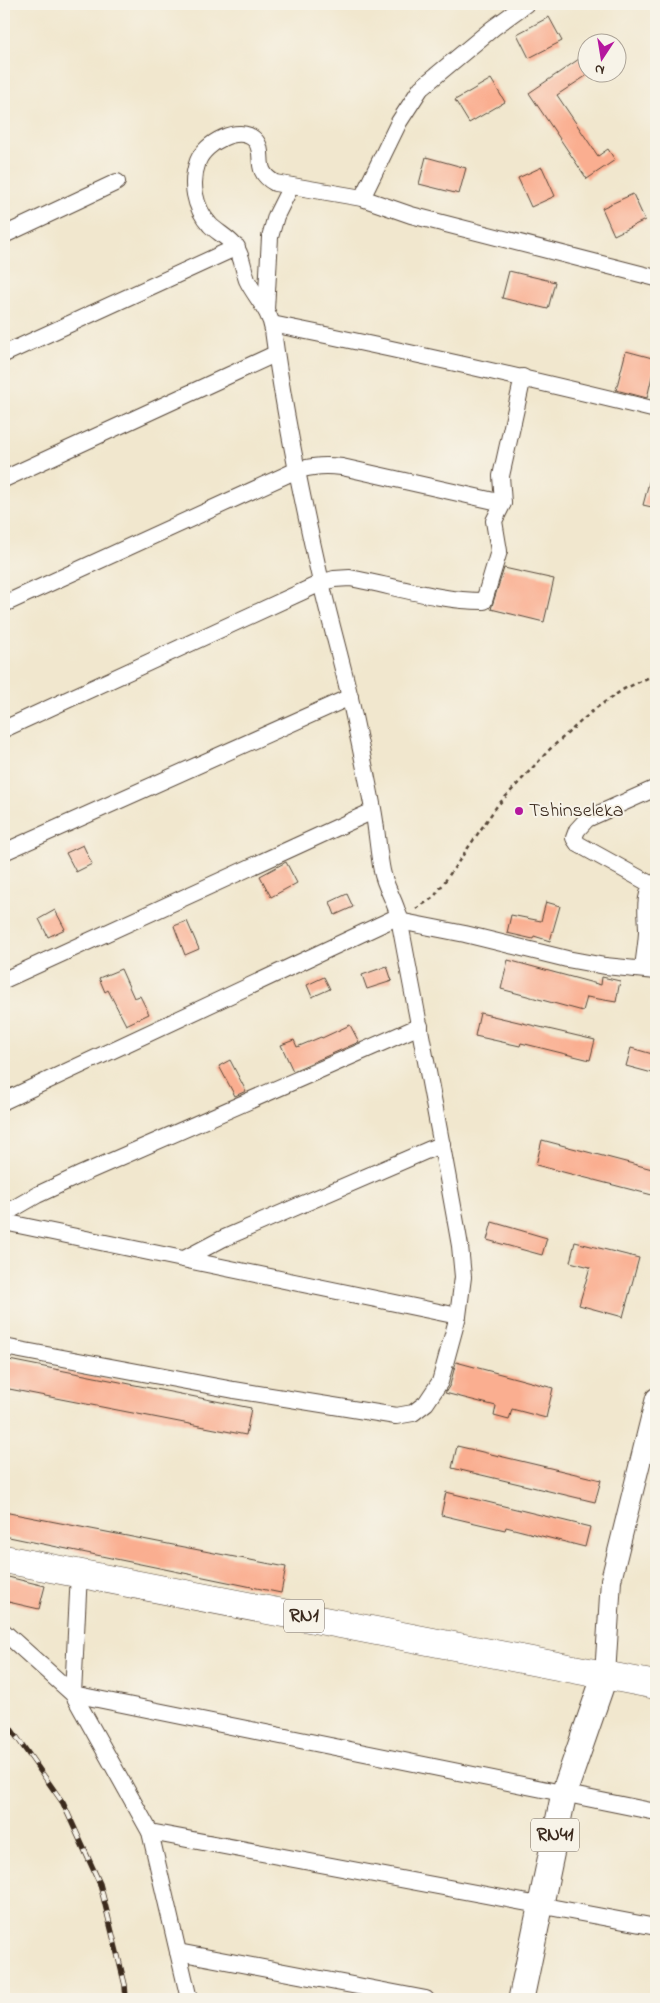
<svg xmlns="http://www.w3.org/2000/svg" width="660" height="2003" viewBox="0 0 660 2003" font-family="'Indie Flower',sans-serif">
<style>
.building{fill:#faae90}
.lines{fill:none;stroke-linecap:round;stroke-linejoin:round}
.minor-casing{stroke:#564638;stroke-width:18}
.tertiary-casing{stroke:#564638;stroke-width:22}
.primary-casing{stroke:#564638;stroke-width:27}
.trunk-casing{stroke:#564638;stroke-width:29}
.path{stroke:#564638;stroke-width:2.5;stroke-dasharray:4 4;stroke-linecap:butt}
.minor{stroke:#fff;stroke-width:16}
.tertiary{stroke:#fff;stroke-width:20}
.primary{stroke:#fff;stroke-width:25}
.trunk{stroke:#fff;stroke-width:28}
.rail-casing{stroke:#3b2a1e;stroke-width:5.5}
.rail{stroke:#f7f3e8;stroke-width:4;stroke-dasharray:11;stroke-linecap:butt}
.poi-dot{fill:#b5179e;stroke:#f7f3e8;stroke-width:2}
.labels{text-anchor:middle;dominant-baseline:central;stroke-width:4;stroke-linejoin:round;paint-order:stroke}
.shield{fill:#f7f3e8;stroke:#73665b;stroke-width:1}
.shield-label{font-size:19px;font-weight:bold;fill:#3b2a1e}
.poi-label{font-size:20px;fill:#3b2a1e;stroke:#f7f3e8;text-anchor:start}
</style>
<rect width="100%" height="100%" fill="#f7f3e8"/>
<filter id="ink" filterUnits="userSpaceOnUse"><feTurbulence type="fractalNoise" baseFrequency=".02" numOctaves="2"/><feDisplacementMap in="SourceGraphic" scale="10" xChannelSelector="R" yChannelSelector="G"/><feConvolveMatrix kernelMatrix="1 2 1 2 8 2 1 2 1" color-interpolation-filters="sRGB"/></filter>
<filter id="wash" filterUnits="userSpaceOnUse"><feTurbulence type="fractalNoise" baseFrequency=".0096" numOctaves="4" result="noise"/><feDisplacementMap in="SourceGraphic" scale="20" xChannelSelector="R" yChannelSelector="G"/><feGaussianBlur stdDeviation="1.12" result="paint"/><feColorMatrix in="noise" values="0 0 0 0 0 0 0 0 0 0 0 0 0 0 0 0 0 1.4 0 .05"/><feComposite in="paint" operator="in"/></filter>
<g filter="url(#wash)">
<rect width="100%" height="100%" fill="#f1e7ce"/>
<g id="blocks">
<g class="building">
<path d="M 549,17 L 562,41 L 529,58 L 517,34 Z"/>
<path d="M 579,59 L 589,74 L 557,95 L 598,156 L 608,149 L 615,160 L 587,179 L 529,93 Z"/>
<path d="M 491,79 L 505,102 L 469,123 L 455,100 Z"/>
<path d="M 426,157 L 466,168 L 459,194 L 419,184 Z"/>
<path d="M 542,167 L 555,196 L 531,207 L 518,178 Z"/>
<path d="M 633,194 L 645,220 L 614,235 L 602,208 Z"/>
<path d="M 509,271 L 555,282 L 548,309 L 502,298 Z"/>
<path d="M 626,351 L 656,359 L 647,398 L 616,390 Z"/>
<path d="M 652,471 L 656,471 L 656,508 L 643,505 Z"/>
<path d="M 504,568 L 554,579 L 544,622 L 491,609 Z"/>
<path d="M 83,845 L 92,864 L 76,872 L 66,853 Z"/>
<path d="M 286,862 L 297,883 L 271,897 L 260,876 Z"/>
<path d="M 347,894 L 353,907 L 335,915 L 330,902 Z"/>
<path d="M 546,902 L 560,906 L 550,941 L 534,936 L 533,939 L 507,933 L 511,915 L 541,921 Z"/>
<path d="M 55,910 L 65,929 L 48,937 L 39,919 Z"/>
<path d="M 187,921 L 199,949 L 185,955 L 174,926 Z"/>
<path d="M 508,960 L 601,985 L 602,977 L 620,981 L 616,1002 L 587,997 L 583,1011 L 501,989 Z"/>
<path d="M 387,966 L 392,981 L 367,989 L 362,975 Z"/>
<path d="M 121,969 L 134,998 L 140,996 L 149,1014 L 126,1025 L 108,990 L 105,992 L 99,978 Z"/>
<path d="M 324,977 L 330,989 L 312,997 L 307,985 Z"/>
<path d="M 480,1013 L 595,1040 L 590,1060 L 521,1043 L 520,1046 L 475,1036 Z"/>
<path d="M 350,1025 L 359,1042 L 293,1071 L 281,1045 L 294,1040 L 297,1047 L 321,1037 L 322,1038 Z"/>
<path d="M 631,1048 L 656,1055 L 656,1074 L 626,1066 Z"/>
<path d="M 230,1060 L 246,1091 L 235,1096 L 219,1066 Z"/>
<path d="M 542,1140 L 656,1170 L 656,1196 L 536,1165 Z"/>
<path d="M 492,1222 L 547,1238 L 542,1255 L 487,1240 Z"/>
<path d="M 575,1242 L 639,1258 L 623,1317 L 579,1305 L 590,1267 L 570,1262 Z"/>
<path d="M 4,1359 L 251,1408 L 246,1435 L 4,1388 Z"/>
<path d="M 456,1362 L 553,1388 L 546,1418 L 512,1409 L 509,1420 L 494,1416 L 496,1406 L 445,1393 L 450,1385 Z"/>
<path d="M 457,1446 L 601,1480 L 595,1502 L 452,1468 Z"/>
<path d="M 446,1492 L 590,1527 L 585,1547 L 506,1527 L 505,1530 L 441,1515 Z"/>
<path d="M 4,1512 L 286,1567 L 281,1593 L 4,1536 Z"/>
<path d="M 4,1576 L 45,1586 L 39,1609 L 4,1601 Z"/>
</g>
</g>
</g>
<g filter="url(#ink)">
<use href="#blocks" fill-opacity="0" stroke="#564638" stroke-width="1"/>
<g class="lines">
<g class="minor-casing">
<g id="minor">
<path d="M 362,198 L 399,122 L 421,88 L 493,28 L 526,4"/>
<path d="M 4,235 L 117,182"/>
<path d="M 266,310 L 270,237 L 276,216 L 291,186"/>
<path d="M 272,324 C 401,350 529,379 656,410"/>
<path d="M 4,354 L 237,247"/>
<path d="M 4,479 L 275,354"/>
<path d="M 4,604 L 297,470 C 315,466 325,465 342,467 L 503,503"/>
<path d="M 4,729 L 321,583 L 334,579 L 350,578 C 394,586 439,601 484,601 L 499,551 L 494,521 L 503,503 L 501,476 L 523,377"/>
<path d="M 4,852 L 350,697"/>
<path d="M 652,885 L 578,844 L 574,838 L 577,830 L 587,819 L 656,788"/>
<path d="M 399,921 L 465,934 L 567,959 L 605,966 L 656,971"/>
<path d="M 643,969 C 644,956 647,943 647,930 C 647,916 642,892 656,882"/>
<path d="M 4,980 L 373,811"/>
<path d="M 4,1101 L 399,916"/>
<path d="M 4,1214 L 37,1195 L 82,1174 L 420,1026"/>
<path d="M 4,1222 L 458,1316"/>
<path d="M 186,1258 L 222,1239 L 442,1144"/>
<path d="M 4,1347 L 234,1390 L 396,1416 L 413,1413 L 426,1403 L 440,1382 L 458,1316 L 463,1277 L 460,1246 C 441,1136 419,1027 399,918 C 396,902 385,887 382,871 C 378,851 377,830 373,809 C 366,772 358,735 350,698 C 341,659 330,621 321,582 C 302,499 284,414 273,330 C 270,310 255,297 247,280 C 243,269 242,254 234,245 C 227,237 217,232 210,225 C 194,207 190,183 198,161 C 205,143 239,124 255,140 C 267,153 251,170 275,183 L 362,198 L 411,215 L 656,278"/>
<path d="M 79,1573 L 73,1694 L 656,1812"/>
<path d="M 4,1632 L 73,1694 L 150,1832 L 189,1999"/>
<path d="M 150,1832 L 656,1927"/>
<path d="M 178,1952 L 426,1999"/>
</g>
</g>
<g class="tertiary-casing">
<path id="tertiary" d="M 605,1675 L 611,1580 L 656,1398"/>
</g>
<g class="primary-casing">
<path id="primary" d="M 521,1999 L 564,1793 L 605,1675"/>
</g>
<g class="trunk-casing">
<path id="trunk" d="M 4,1559 L 656,1685"/>
</g>
<path class="path" d="M 416,909 L 434,897 L 497,806 L 550,749 L 596,708 L 624,689 L 656,674"/>
<use href="#minor" class="minor"/>
<use href="#tertiary" class="tertiary"/>
<use href="#primary" class="primary"/>
<use href="#trunk" class="trunk"/>
<g class="rail-casing">
<path id="rail" d="M 4,1719 L 63,1803 L 100,1884 L 125,1985 L 126,1999"/>
</g>
<use href="#rail" class="rail"/>
</g>
</g>
<circle class="poi-dot" cx="519" cy="811" r="5"/>
<g class="labels">
<g class="shield">
<rect x="284" y="1599.5" width="40" height="33" rx="4"/>
<rect x="531" y="1818.5" width="48" height="33" rx="4"/>
</g>
<g class="shield-label">
<text x="304" y="1616">RN1</text>
<text x="555" y="1835">RN41</text>
</g>
<g class="poi-label">
<text x="529" y="811">Tshinseleka</text>
</g>
</g>
<rect width="660" height="2003" fill="none" stroke="#f7f3e8" stroke-width="20"/>
<g transform="translate(602 58) rotate(192)"><circle r="24" fill="#f7f3e8" stroke="#aca397"/>
<path d="M0-4L9 19L0 12L-9 19Z" fill="#b5179e"/>
<text y="-8" font-size="14" font-weight="bold" text-anchor="middle" fill="#3b2a1e">N</text>
</g>
</svg>
